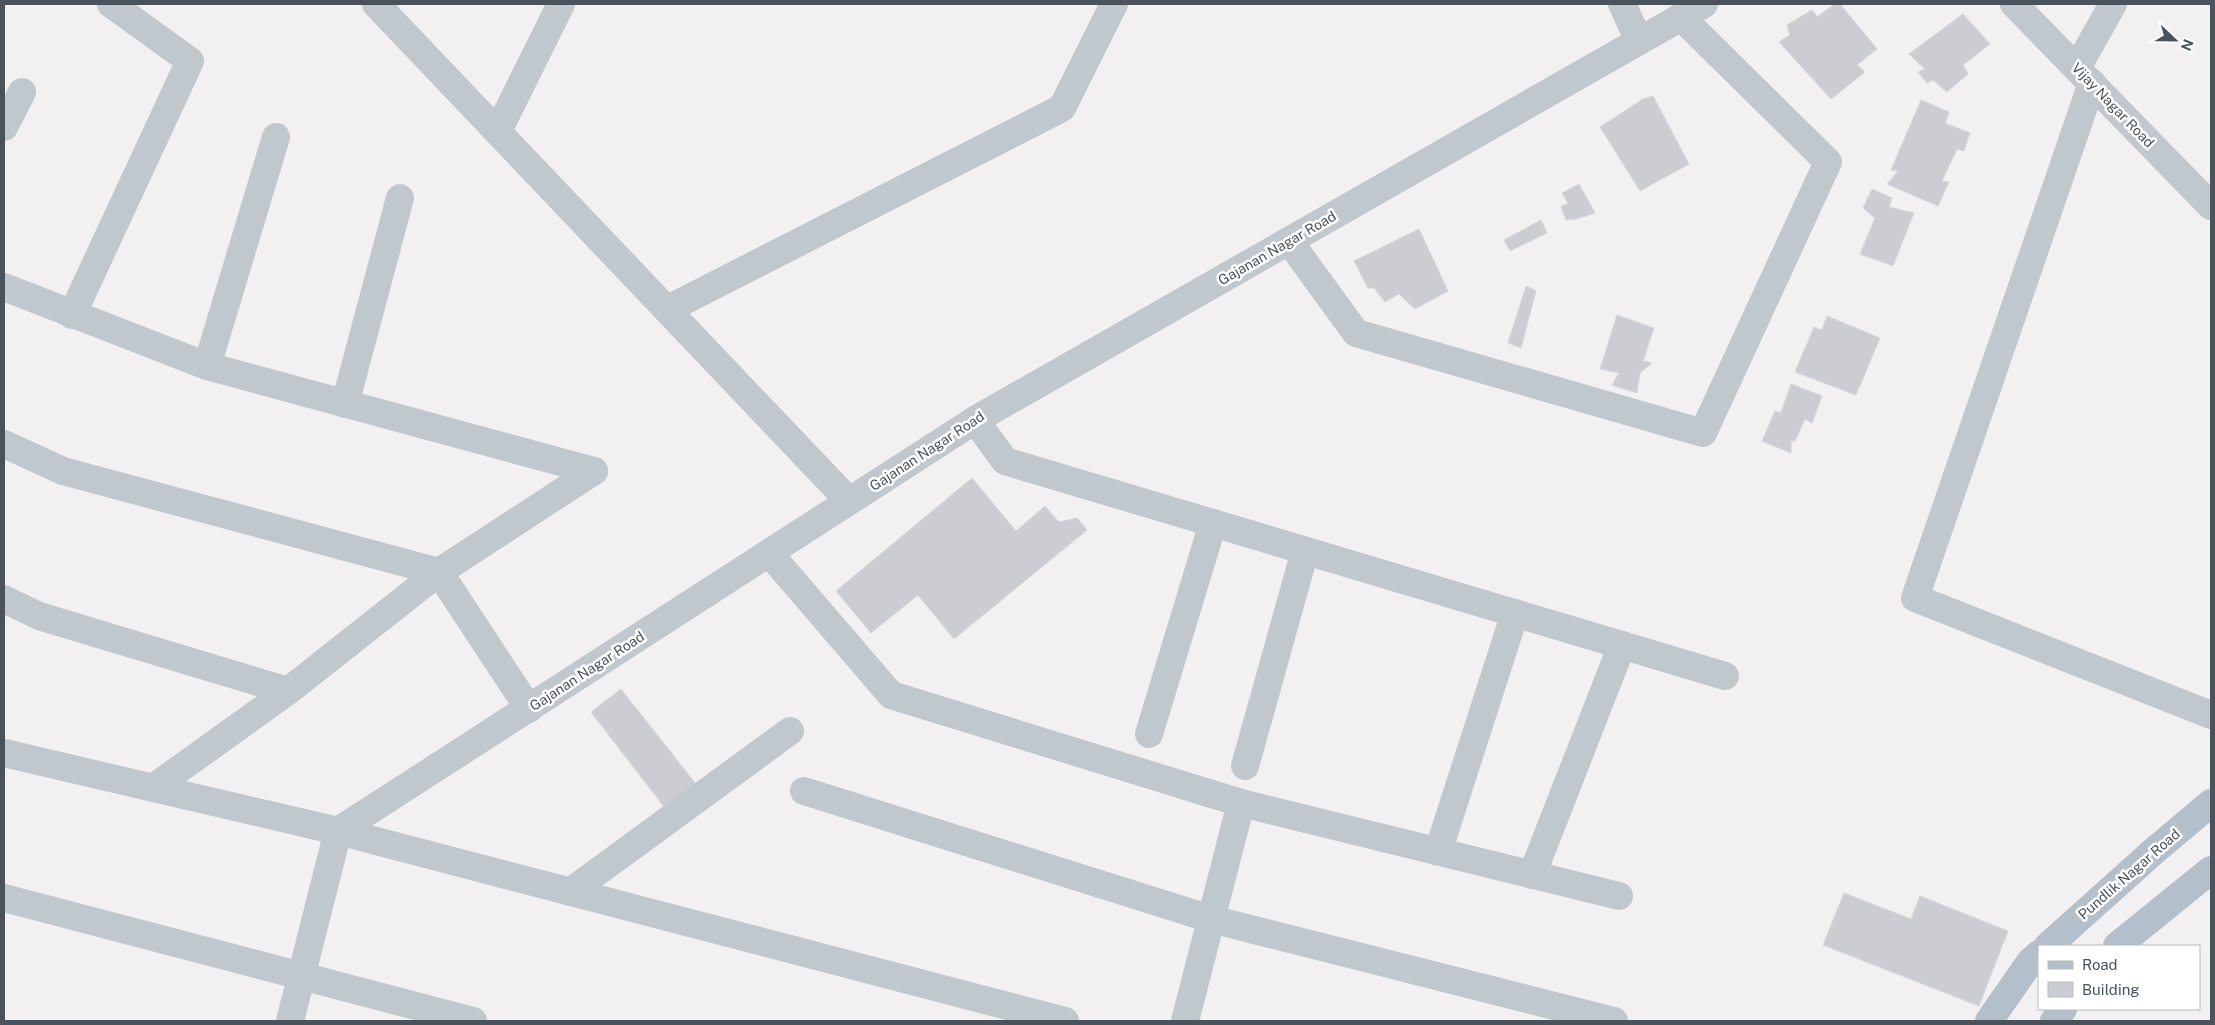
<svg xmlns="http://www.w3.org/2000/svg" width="2215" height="1025" viewBox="0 0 2215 1025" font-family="'Public Sans',sans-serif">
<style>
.building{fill:#cbcdd2;stroke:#d5d7db}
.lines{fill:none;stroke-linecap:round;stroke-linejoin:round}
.minor{stroke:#c0c7cd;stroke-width:28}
.major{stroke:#b3bfcb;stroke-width:28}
.labels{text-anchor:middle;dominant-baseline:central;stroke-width:5;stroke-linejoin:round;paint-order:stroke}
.street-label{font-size:14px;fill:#4a535b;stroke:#fff}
</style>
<rect width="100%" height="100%" fill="#f2f0f0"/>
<g class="building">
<path d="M 1835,4 L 1840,4 L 1877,49 L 1857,65 L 1865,72 L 1831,99 L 1779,42 L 1790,35 L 1787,25 L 1812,10 L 1817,17 Z"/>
<path d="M 1963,14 L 1990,44 L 1963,65 L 1968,74 L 1947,92 L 1933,80 L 1927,83 L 1918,72 L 1925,69 L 1909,54 Z"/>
<path d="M 1653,96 L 1689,164 L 1640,191 L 1600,127 L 1643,99 Z"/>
<path d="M 1921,100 L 1949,112 L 1945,123 L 1970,133 L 1964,151 L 1957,149 L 1942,181 L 1949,182 L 1938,206 L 1887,184 L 1898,171 L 1891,170 Z"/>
<path d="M 1579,184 L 1595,213 L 1577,219 L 1566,220 L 1561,207 L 1568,203 L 1562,193 Z"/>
<path d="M 1872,189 L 1892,198 L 1889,207 L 1914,213 L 1893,266 L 1860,254 L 1875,218 L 1863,208 Z"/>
<path d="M 1541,220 L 1547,233 L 1510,251 L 1504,240 Z"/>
<path d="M 1419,229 L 1448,291 L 1415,309 L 1399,294 L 1385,302 L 1374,288 L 1368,288 L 1354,261 Z"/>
<path d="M 1526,286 L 1536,291 L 1521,348 L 1508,343 Z"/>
<path d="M 1617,315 L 1654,328 L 1643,361 L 1652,363 L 1640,373 L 1637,393 L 1612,385 L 1619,373 L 1600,369 Z"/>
<path d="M 1827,316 L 1880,338 L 1856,395 L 1795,372 L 1814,327 L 1822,330 Z"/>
<path d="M 1791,384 L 1822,396 L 1812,423 L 1805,419 L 1795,441 L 1791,441 L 1791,453 L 1762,441 L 1775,411 L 1781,413 Z"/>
<path d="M 972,478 L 1016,531 L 1045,506 L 1059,522 L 1077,518 L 1087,530 L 954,639 L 918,595 L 871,633 L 836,591 Z"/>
<path d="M 621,689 L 696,784 L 665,808 L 591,712 Z"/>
<path d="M 1844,893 L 1911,919 L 1920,896 L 2008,931 L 1979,1006 L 1823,945 Z"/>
</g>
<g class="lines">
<g class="minor">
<path d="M 376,4 L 849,501"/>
<path d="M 1622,4 L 1639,41"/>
<path d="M 2014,4 L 2211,206"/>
<path d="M 2077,68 L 2113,4"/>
<path d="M 2092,83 L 1915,598 L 2211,715"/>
<path d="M 4,127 L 22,92"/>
<path d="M 498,131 L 561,4"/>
<path d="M 1289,241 L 1356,333 L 1703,433 L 1828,162 L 1681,17"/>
<path d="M 4,287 L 207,366 L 594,471"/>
<path d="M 668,309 L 1062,108 L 1114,4"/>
<path d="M 72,315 L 190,61 L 111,4"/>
<path d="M 207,366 L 276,137"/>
<path d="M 345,404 L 400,198"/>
<path d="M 975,420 L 1005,461 L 1725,676"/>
<path d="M 4,444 L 63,471 L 439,572 L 529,709"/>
<path d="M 769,553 L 891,695 L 1241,803 L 1619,896"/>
<path d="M 4,599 L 39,616 L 288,691"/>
<path d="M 1149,734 L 1213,523"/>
<path d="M 4,753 L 338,831 L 1065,1021"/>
<path d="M 1245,766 L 1305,551"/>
<path d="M 153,788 L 288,691 L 439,572 L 594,471"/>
<path d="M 804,791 L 1211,919 L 1614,1021"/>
<path d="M 1438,852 L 1515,613"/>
<path d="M 1532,875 L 1622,645"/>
<path d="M 570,892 L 790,731"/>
<path d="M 4,898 L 473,1021"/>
<path d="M 290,1021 L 338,831 L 975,420 L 1704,4"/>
<path d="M 1185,1021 L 1241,803"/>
</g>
<g class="major">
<path d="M 2048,946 L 2154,851 L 2211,803"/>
<path d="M 2117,946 L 2211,870"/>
<path d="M 1989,1021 L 2030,962 L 2039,954"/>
<path d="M 2054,1021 L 2063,1009"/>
</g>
</g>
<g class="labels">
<g class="street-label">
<text transform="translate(2113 105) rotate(46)">Vijay Nagar Road</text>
<text transform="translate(1277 248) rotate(-30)">Gajanan Nagar Road</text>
<text transform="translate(927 451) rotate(-33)">Gajanan Nagar Road</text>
<text transform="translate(587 671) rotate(-33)">Gajanan Nagar Road</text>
<text transform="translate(2129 874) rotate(-41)">Pundlik Nagar Road</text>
</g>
</g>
<rect width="2215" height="1025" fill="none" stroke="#4a535b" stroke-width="10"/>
<rect x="2038" y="945" width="162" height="65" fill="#ffffff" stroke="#b7babd"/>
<rect x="2048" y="961" width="25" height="8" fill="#b3bfcb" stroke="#b7babd"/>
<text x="2082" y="970" font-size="15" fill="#4a535b">Road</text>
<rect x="2048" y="982" width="25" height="15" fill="#cbcdd2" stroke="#b7babd"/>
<text x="2082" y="995" font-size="15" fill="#4a535b">Building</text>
<g transform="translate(2175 40) rotate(112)" stroke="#ffffff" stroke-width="4" paint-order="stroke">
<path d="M0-4L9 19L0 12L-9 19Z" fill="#4a535b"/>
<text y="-8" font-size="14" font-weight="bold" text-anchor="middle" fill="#4a535b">N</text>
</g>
</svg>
